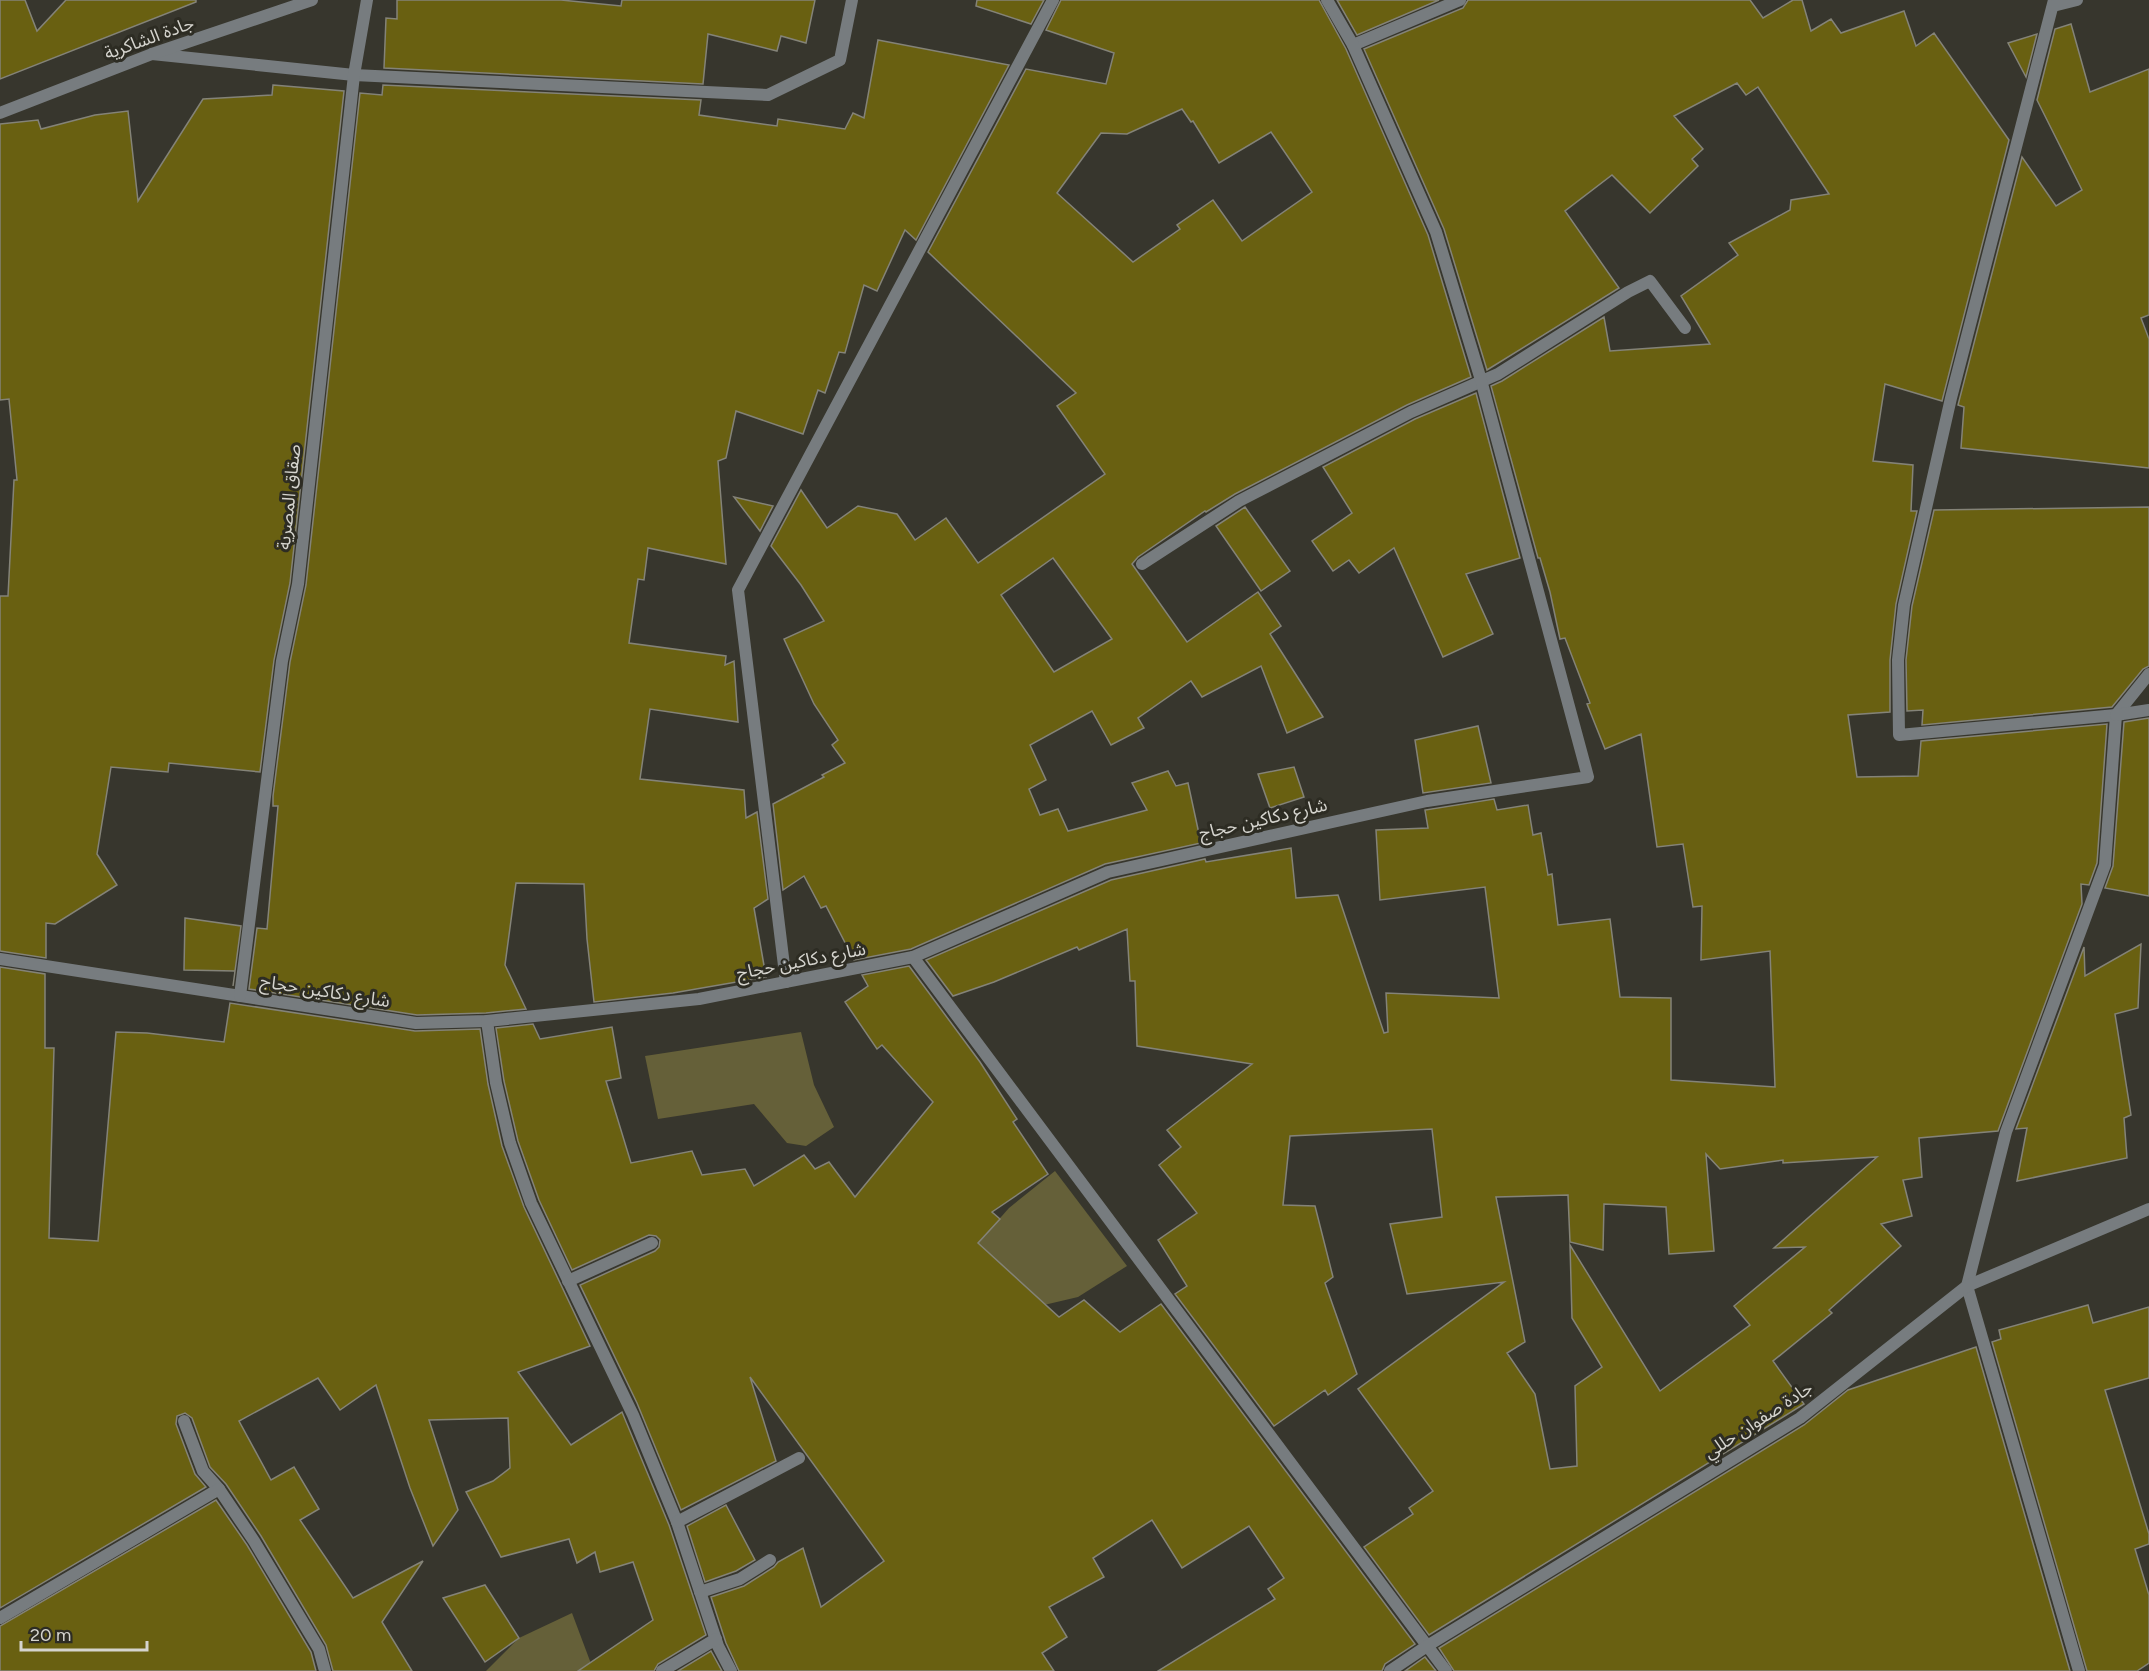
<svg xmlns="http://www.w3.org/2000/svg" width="2149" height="1671" viewBox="0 0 2149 1671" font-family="Figtree,'Noto Sans Arabic',sans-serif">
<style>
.green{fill:#656039}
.building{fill:#696011;stroke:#848378;stroke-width:1.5;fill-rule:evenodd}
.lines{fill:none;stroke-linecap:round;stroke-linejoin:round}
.minor{stroke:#777c7f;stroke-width:12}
.labels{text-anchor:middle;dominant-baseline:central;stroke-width:6;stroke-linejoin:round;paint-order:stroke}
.street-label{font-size:18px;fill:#d5d4ce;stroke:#2d2c23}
</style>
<rect width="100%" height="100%" fill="#37362d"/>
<g class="green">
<path d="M 801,1032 L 814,1085 L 834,1127 L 806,1146 L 787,1143 L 754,1104 L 658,1119 L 645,1056 Z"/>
<path d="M 1055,1171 L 1127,1266 L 1078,1297 L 1044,1305 L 978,1243 L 1009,1208 Z"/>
<path d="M 572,1613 L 593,1669 L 590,1671 L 486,1671 L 519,1638 Z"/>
</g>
<g class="building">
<path d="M 0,0 L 25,0 L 37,31 L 66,0 L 196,0 L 196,2 L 0,79 Z"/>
<path d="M 397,0 L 561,0 L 621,6 L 622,0 L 815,0 L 806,43 L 781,36 L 777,51 L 708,34 L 703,84 L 384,68 L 386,18 L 397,19 Z"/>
<path d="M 977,0 L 1044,0 L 1031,24 L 976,6 Z"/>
<path d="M 1061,0 L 1319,0 L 1346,49 L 1428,235 L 1471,377 L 1407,405 L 1235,494 L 1206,512 L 1205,511 L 1138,557 L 1132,564 L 1187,642 L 1258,592 L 1281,626 L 1270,634 L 1323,717 L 1287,733 L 1261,666 L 1202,697 L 1191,681 L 1138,718 L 1144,728 L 1111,745 L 1092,711 L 1030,745 L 1046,780 L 1029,789 L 1040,815 L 1058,809 L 1068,831 L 1147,810 L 1132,783 L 1168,771 L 1176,786 L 1188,783 L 1201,843 L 1105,864 L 911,949 L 854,960 L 826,906 L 821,908 L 804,876 L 783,890 L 773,804 L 824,777 L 822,775 L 845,763 L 832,745 L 838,740 L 814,704 L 784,639 L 824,621 L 801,585 L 771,546 L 801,490 L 827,528 L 858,506 L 897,514 L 915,540 L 946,518 L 978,563 L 1105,474 L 1057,406 L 1076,393 L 928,252 L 1026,69 L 1106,84 L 1114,53 L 1046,30 ZM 1182,109 L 1191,122 L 1193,121 L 1219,163 L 1271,132 L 1312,192 L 1242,241 L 1213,200 L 1177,225 L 1180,229 L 1133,262 L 1057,193 L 1101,133 L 1127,134 ZM 1053,558 L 1112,639 L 1054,672 L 1001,595 Z"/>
<path d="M 1337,0 L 1439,0 L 1357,35 Z"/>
<path d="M 1468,0 L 1750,0 L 1763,18 L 1793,0 L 1802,0 L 1811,31 L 1831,19 L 1841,33 L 1904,11 L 1916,46 L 1934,33 L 2009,140 L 1942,401 L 1885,384 L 1873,461 L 1913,465 L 1911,511 L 1917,511 L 1896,604 L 1890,660 L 1890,712 L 1848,715 L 1857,777 L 1918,776 L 1921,741 L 2107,724 L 2097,863 L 2089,885 L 2081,884 L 2082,904 L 1998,1131 L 1919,1138 L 1922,1177 L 1903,1180 L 1912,1216 L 1881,1224 L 1901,1246 L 1829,1310 L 1832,1313 L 1773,1361 L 1804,1404 L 1429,1635 L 1364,1547 L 1413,1514 L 1409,1508 L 1433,1491 L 1358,1389 L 1504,1282 L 1407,1294 L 1390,1224 L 1442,1217 L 1432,1129 L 1290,1136 L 1283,1205 L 1315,1206 L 1333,1277 L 1325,1283 L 1357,1374 L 1328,1395 L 1325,1390 L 1274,1426 L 1175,1294 L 1187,1286 L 1158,1240 L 1197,1213 L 1159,1165 L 1181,1147 L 1167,1130 L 1252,1064 L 1137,1046 L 1135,981 L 1130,981 L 1127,929 L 1079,950 L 1077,947 L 994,982 L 953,996 L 926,960 L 1111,880 L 1205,859 L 1206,862 L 1291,848 L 1296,898 L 1338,895 L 1384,1033 L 1388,1032 L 1386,993 L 1499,998 L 1485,887 L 1380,900 L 1376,830 L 1428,828 L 1425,810 L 1494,799 L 1497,810 L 1528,805 L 1533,835 L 1541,833 L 1548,875 L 1552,874 L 1558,925 L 1610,919 L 1620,997 L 1671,998 L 1671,1080 L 1775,1087 L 1770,951 L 1701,960 L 1702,906 L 1693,907 L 1683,844 L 1657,847 L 1641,734 L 1605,749 L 1587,704 L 1590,703 L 1565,638 L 1560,639 L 1550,592 L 1540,558 L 1538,558 L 1491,386 L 1502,381 L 1604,317 L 1610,351 L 1710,344 L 1681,296 L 1738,255 L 1729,243 L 1790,210 L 1791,200 L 1829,194 L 1758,87 L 1746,95 L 1737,83 L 1674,116 L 1703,149 L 1692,159 L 1698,166 L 1650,213 L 1612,175 L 1565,211 L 1619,288 L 1487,370 L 1444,229 L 1364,49 L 1463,8 ZM 1706,1154 L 1720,1169 L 1783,1160 L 1783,1163 L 1877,1157 L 1774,1248 L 1805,1247 L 1734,1306 L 1750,1325 L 1660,1391 L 1570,1245 L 1572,1318 L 1602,1367 L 1575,1386 L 1577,1466 L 1550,1469 L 1535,1394 L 1507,1353 L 1525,1342 L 1496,1197 L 1568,1195 L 1570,1242 L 1603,1250 L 1604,1204 L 1666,1207 L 1669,1254 L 1714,1251 Z"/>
<path d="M 2071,24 L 2090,92 L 2149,69 L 2149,315 L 2141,318 L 2149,339 L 2149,468 L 1961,448 L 1964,407 L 1958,405 L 2022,157 L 2056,206 L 2082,190 L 2037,100 L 2055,29 Z"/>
<path d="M 2037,34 L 2026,77 L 2008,43 Z"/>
<path d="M 878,40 L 1009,65 L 916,240 L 905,230 L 877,291 L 864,285 L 845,353 L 839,352 L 825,393 L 818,390 L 803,434 L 736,411 L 726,458 L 718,461 L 726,564 L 648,548 L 644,580 L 638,579 L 629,643 L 726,656 L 725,665 L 734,661 L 738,722 L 650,709 L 640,779 L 744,790 L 746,818 L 757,812 L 768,899 L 754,908 L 766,977 L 673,993 L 594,1002 L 587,939 L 584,884 L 516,883 L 505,965 L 526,1009 L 486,1013 L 417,1015 L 249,989 L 257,928 L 267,929 L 278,806 L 273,806 L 273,796 L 290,662 L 306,585 L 360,93 L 382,95 L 383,85 L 701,100 L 699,115 L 777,126 L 778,119 L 845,129 L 853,113 L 864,118 Z"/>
<path d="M 273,85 L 344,91 L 290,583 L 274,660 L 260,772 L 169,763 L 168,772 L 111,767 L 97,854 L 117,885 L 55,924 L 46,923 L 46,958 L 0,951 L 0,596 L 8,596 L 14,480 L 17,480 L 9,399 L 0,400 L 0,124 L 38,120 L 41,129 L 95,115 L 128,111 L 138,201 L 203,99 L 272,95 Z"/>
<path d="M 1476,393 L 1520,558 L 1466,574 L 1493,634 L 1443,657 L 1394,548 L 1359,573 L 1349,560 L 1333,571 L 1312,541 L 1352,513 L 1323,467 L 1415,419 Z"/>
<path d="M 734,497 L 773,506 L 760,531 Z"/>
<path d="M 1245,507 L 1290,571 L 1261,591 L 1216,526 Z"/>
<path d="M 2149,507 L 2149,666 L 2143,669 L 2112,707 L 1922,725 L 1923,710 L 1907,711 L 1906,660 L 1912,606 L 1934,510 Z"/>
<path d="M 2149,718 L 2149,896 L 2105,888 L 2113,866 L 2124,722 Z"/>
<path d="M 1478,726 L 1491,783 L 1423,793 L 1415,740 Z"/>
<path d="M 1294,767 L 1304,797 L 1270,808 L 1258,774 Z"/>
<path d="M 185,918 L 241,926 L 233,986 L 235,971 L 184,970 Z"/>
<path d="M 2141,944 L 2138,1008 L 2115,1014 L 2131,1115 L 2124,1118 L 2127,1158 L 2017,1181 L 2027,1128 L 2016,1129 L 2084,947 L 2085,976 Z"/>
<path d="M 909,966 L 980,1062 L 1017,1119 L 1013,1122 L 1048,1174 L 992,1212 L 1000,1219 L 978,1243 L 1059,1317 L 1084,1300 L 1120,1332 L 1161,1304 L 1415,1644 L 1385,1664 L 1382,1671 L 1158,1671 L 1275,1599 L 1268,1589 L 1284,1578 L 1249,1526 L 1182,1568 L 1152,1520 L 1093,1558 L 1104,1577 L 1049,1607 L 1067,1637 L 1042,1653 L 1054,1671 L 739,1671 L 726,1643 L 711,1597 L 744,1586 L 774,1567 L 778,1562 L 803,1548 L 821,1607 L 884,1561 L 750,1377 L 776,1461 L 681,1510 L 637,1403 L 580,1285 L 655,1251 L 659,1247 L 660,1240 L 656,1236 L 649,1235 L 572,1270 L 539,1200 L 518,1141 L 504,1081 L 496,1028 L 533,1024 L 540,1039 L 612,1027 L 621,1078 L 606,1081 L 631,1163 L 692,1151 L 702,1175 L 745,1169 L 754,1186 L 804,1155 L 815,1169 L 829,1162 L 855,1197 L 933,1102 L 882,1045 L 877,1049 L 845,1002 L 868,986 L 862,975 Z"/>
<path d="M 0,967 L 45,974 L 45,1048 L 54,1048 L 49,1238 L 98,1241 L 116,1032 L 147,1033 L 224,1042 L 230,1003 L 415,1031 L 480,1029 L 488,1084 L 502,1146 L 524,1207 L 590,1346 L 518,1372 L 571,1445 L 622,1412 L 669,1525 L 706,1635 L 658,1664 L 654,1671 L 578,1671 L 653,1620 L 633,1562 L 600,1572 L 595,1552 L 577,1563 L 569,1539 L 501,1557 L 466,1492 L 493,1481 L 510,1468 L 508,1418 L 429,1420 L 458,1510 L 433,1546 L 410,1488 L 376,1385 L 340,1410 L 318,1378 L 239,1421 L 271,1480 L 294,1467 L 319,1509 L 300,1520 L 353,1598 L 423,1561 L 382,1622 L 412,1671 L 333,1671 L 326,1645 L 261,1536 L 226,1484 L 210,1467 L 192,1418 L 185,1413 L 177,1416 L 176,1424 L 195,1474 L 206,1487 L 0,1608 Z"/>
<path d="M 2088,1305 L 2093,1323 L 2149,1307 L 2149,1378 L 2105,1390 L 2149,1534 L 2149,1544 L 2135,1549 L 2149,1595 L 2149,1663 L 2137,1671 L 2087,1671 L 1992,1342 L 2001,1339 L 1999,1330 Z"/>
<path d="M 1976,1347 L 2070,1671 L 1454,1671 L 1439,1648 L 1804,1425 L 1848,1390 Z"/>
<path d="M 216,1500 L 247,1545 L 311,1652 L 316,1671 L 0,1671 L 0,1626 Z"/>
<path d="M 726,1505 L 755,1560 L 736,1571 L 705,1582 L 687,1526 Z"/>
<path d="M 485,1585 L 519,1638 L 485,1662 L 443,1598 Z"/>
<path d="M 711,1651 L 722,1671 L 678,1671 Z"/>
<path d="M 1425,1657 L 1436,1671 L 1405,1671 Z"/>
</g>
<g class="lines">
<g class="minor">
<path d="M 2054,0 L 1951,398 L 1904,605 L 1898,660 L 1899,735 L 2116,715 L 2105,865 L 2006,1132 L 1967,1286 L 2079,1671"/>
<path d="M 2053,6 L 2077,0"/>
<path d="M 1353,45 L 1460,0"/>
<path d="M 152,54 L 354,75 L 768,95 L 840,60 L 852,0"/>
<path d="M 0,113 L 152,54 L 312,0"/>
<path d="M 1142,564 L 1239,501 L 1411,412 L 1498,374 L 1628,292 L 1650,281 L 1685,328"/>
<path d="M 2116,715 L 2149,674"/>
<path d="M 2116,715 L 2149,710"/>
<path d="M 913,957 L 1446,1671"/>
<path d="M 0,959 L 416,1023 L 487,1021 L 699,999 L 913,957 L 1108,872 L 1427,801 L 1588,777 L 1481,380 L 1436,232 L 1353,45 L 1327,0"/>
<path d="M 786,982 L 738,590 L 1053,0"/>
<path d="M 240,996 L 282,661 L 298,584 L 354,75 L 367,0"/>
<path d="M 487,1021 L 496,1083 L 510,1143 L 531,1203 L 633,1415 L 677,1522 L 718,1646 L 731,1671"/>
<path d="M 568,1281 L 652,1243"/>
<path d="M 184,1421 L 203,1471 L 219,1489"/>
<path d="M 677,1522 L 799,1458"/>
<path d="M 700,1592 L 740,1579 L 770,1560"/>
<path d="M 0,1618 L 219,1489 L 254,1541 L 319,1649 L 325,1671"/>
<path d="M 662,1671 L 716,1639"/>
<path d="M 1390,1671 L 1427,1646 L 1800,1418 L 1967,1286 L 2149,1209"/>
</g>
</g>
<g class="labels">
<g class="street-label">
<text transform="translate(149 38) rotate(-20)">جادة الشاكرية</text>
<text transform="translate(289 497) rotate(-84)">صقاق المصرية</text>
<text transform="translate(1263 819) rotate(-13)">شارع دكاكين حجاج</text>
<text transform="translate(801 961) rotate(-11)">شارع دكاكين حجاج</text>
<text transform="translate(325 991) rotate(9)">شارع دكاكين حجاج</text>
<text transform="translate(1758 1420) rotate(-33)">جادة صفوان حللي</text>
</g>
</g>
<path d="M21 1641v9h126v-9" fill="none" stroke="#d5d4ce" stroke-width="3"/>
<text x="30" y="1641" font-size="18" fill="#d5d4ce" stroke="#2d2c23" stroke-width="4.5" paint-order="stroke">20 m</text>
</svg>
